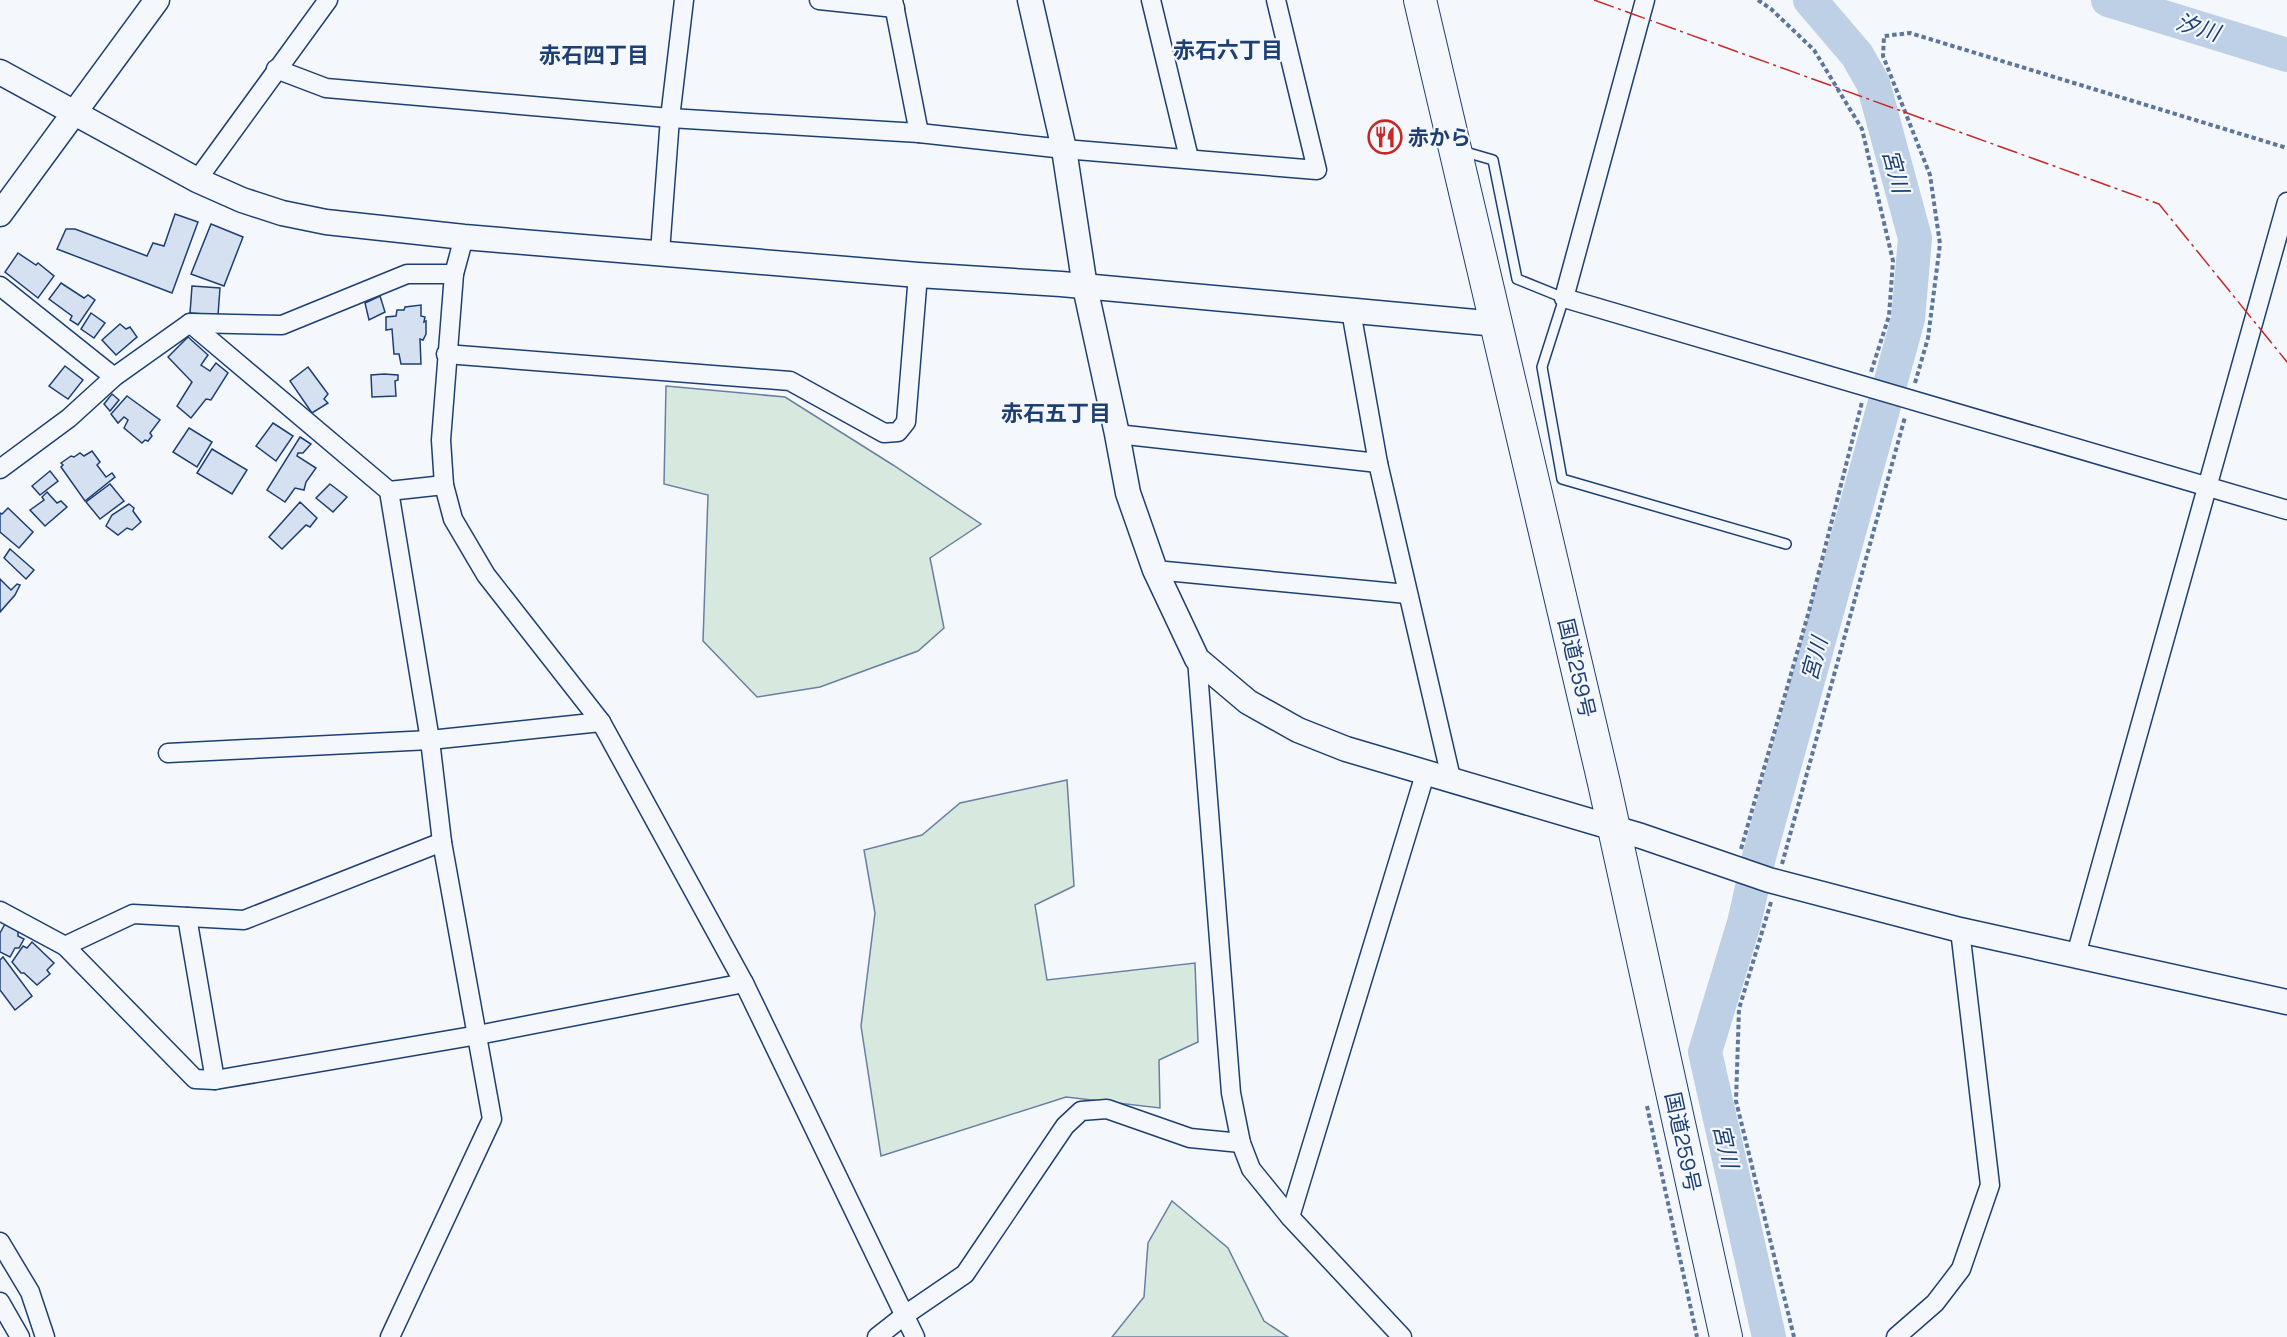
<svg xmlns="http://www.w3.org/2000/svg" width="2287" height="1337" viewBox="0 0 2287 1337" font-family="'Space Grotesk','Noto Sans JP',sans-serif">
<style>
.green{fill:#d7e8df;stroke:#687fa3;stroke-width:1.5}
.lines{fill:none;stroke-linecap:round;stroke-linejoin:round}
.river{stroke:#bed0e5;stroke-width:34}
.building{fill:#d5e0f0;stroke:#1d3f73;stroke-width:1.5}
.lane-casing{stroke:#1d3f73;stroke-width:12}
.street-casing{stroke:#1d3f73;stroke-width:21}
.secondary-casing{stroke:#1d3f73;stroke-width:27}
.highway-casing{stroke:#1d3f73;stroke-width:34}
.path{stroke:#5e769c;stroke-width:4;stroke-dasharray:4.5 3;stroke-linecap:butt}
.lane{stroke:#f4f7fb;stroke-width:9}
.street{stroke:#f4f7fb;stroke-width:18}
.secondary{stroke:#f4f7fb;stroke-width:24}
.highway{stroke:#f4f7fb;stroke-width:32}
.power{stroke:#c62828;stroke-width:1.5;stroke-dasharray:21 4.5 3 4.5;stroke-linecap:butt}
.labels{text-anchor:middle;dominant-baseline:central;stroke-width:4.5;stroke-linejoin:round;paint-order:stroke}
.poi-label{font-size:21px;font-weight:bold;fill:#1d3f73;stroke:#f4f7fb;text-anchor:start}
.street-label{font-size:21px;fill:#1d3f73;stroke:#f4f7fb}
.water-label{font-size:22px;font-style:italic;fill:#1d3f73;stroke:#f4f7fb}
.neighbourhood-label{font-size:22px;font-weight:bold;fill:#1d3f73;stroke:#f4f7fb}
</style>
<rect width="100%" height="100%" fill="#f4f7fb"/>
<g class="green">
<path d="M 666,386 L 785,397 L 893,465 L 981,524 L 930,558 L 944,628 L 918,651 L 820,687 L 757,697 L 703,641 L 708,495 L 664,484 Z"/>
<path d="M 1067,780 L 1074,886 L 1035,905 L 1047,980 L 1195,963 L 1198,1042 L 1159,1060 L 1160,1108 L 1066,1097 L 881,1156 L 861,1026 L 875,913 L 864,850 L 922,835 L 960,803 Z"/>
<path d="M 1172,1201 L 1228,1248 L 1264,1321 L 1288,1337 L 1112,1337 L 1144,1297 L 1148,1243 Z"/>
</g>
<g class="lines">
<g class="river">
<path d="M 2108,0 L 2287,55"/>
<path d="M 1769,1337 L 1705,1052 L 1744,923 L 1759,857 L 1908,319 L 1915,238 L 1873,83 L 1857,55 L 1810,0"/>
</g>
</g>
<g class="building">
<path d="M 175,214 L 198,222 L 172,293 L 57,249 L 66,229 L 75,229 L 147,256 L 153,243 L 164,246 Z"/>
<path d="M 211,224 L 243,237 L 224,286 L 191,274 Z"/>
<path d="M 18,253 L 36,265 L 38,263 L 54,276 L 38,298 L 5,272 Z"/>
<path d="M 61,283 L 84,298 L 88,295 L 95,300 L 78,325 L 70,320 L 72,316 L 49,299 Z"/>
<path d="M 192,286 L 220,288 L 218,315 L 190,313 Z"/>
<path d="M 380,296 L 385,312 L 369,320 L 365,303 Z"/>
<path d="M 421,305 L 421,316 L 425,317 L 424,322 L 426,321 L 426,334 L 423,340 L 420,339 L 421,364 L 401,364 L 399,354 L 394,354 L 392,329 L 386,330 L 386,317 L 396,316 L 397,310 L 404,310 L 405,307 Z"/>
<path d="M 91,313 L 105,323 L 94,338 L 81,329 Z"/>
<path d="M 120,324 L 126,329 L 130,327 L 137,337 L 116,355 L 102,340 Z"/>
<path d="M 188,337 L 208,355 L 201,365 L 210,371 L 216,363 L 228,373 L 211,400 L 206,399 L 191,418 L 177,406 L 192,382 L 168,357 Z"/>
<path d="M 65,366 L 83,380 L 68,399 L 49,386 Z"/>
<path d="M 308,367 L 328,394 L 324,399 L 328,403 L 312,413 L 290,381 Z"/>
<path d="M 384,374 L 398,375 L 398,380 L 395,381 L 396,396 L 372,397 L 371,375 Z"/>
<path d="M 112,394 L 119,400 L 110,411 L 104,404 Z"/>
<path d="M 127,396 L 160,420 L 150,433 L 152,436 L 148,441 L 145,440 L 142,443 L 124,428 L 128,420 L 124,417 L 118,423 L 111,414 Z"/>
<path d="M 273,423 L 293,436 L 276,461 L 256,446 Z"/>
<path d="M 189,428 L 212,442 L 197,467 L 173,452 Z"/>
<path d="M 300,437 L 311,444 L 303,453 L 298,453 L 297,456 L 316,468 L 306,482 L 304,490 L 295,488 L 285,502 L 267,490 Z"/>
<path d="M 212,449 L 247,470 L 232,494 L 197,473 Z"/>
<path d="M 92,451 L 100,462 L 97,465 L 106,477 L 112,473 L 115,477 L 85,501 L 61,467 L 63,465 L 61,463 L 71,456 L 74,457 L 80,453 L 84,456 Z"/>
<path d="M 50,471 L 58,481 L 40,495 L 32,486 Z"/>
<path d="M 110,484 L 124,501 L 100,519 L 86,502 Z"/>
<path d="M 330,484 L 347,497 L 333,512 L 316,498 Z"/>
<path d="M 47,492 L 57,503 L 61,501 L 67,507 L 45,526 L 30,510 L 44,500 L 42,497 Z"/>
<path d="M 300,502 L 317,518 L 310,527 L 306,525 L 282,549 L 269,537 Z"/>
<path d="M 129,504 L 134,508 L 133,511 L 141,522 L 132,530 L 127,528 L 118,535 L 106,526 L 112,515 Z"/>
<path d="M 8,508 L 33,532 L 19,548 L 0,532 L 0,513 L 2,514 Z"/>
<path d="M 10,549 L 34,570 L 26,579 L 4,558 Z"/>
<path d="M 0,579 L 11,590 L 17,584 L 20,585 L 15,595 L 0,612 Z"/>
<path d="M 5,924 L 18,931 L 18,936 L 24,939 L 19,948 L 15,948 L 10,957 L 0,952 L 0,933 Z"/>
<path d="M 32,942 L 54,963 L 47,970 L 50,974 L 37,985 L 24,973 L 21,973 L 12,962 L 23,946 L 27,948 Z"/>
<path d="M 3,957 L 32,996 L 15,1010 L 0,990 L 0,960 Z"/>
</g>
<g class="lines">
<g class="lane-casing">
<path id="lane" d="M 1462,151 L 1493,160 L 1517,279 L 1564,298 L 1542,367 L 1562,479 L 1786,544"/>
</g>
<g class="street-casing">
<g id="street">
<path d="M 819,0 L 895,8"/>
<path d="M 893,0 L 919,133"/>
<path d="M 1151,0 L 1189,158"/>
<path d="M 1645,0 L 1564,298 L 2287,510"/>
<path d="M 276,69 L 326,88 L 670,118 L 919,133 L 1064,149 L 1317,170 L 1276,0"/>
<path d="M 197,180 L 328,0"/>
<path d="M 464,237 L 454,274 L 441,440 L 444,485 L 453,519 L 486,575 L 601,722 L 744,983 L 915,1337"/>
<path d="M 660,252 L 670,118 L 684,0"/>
<path d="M 0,286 L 114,377"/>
<path d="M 1351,311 L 1378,463 L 1451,778"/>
<path d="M 190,323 L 389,491 L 430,740 L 442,842 L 492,1119 L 390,1337"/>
<path d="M 446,354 L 790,381 L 884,433 L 898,432 L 906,422 L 918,275"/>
<path d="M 1117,434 L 1378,463"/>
<path d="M 0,469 L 69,418 L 114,377 L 190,323 L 282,325 L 407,274 L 454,274"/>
<path d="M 389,491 L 444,485"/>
<path d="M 1155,570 L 1407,594"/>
<path d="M 1197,659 L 1231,1093 L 1241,1143 L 1251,1169 L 1290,1217 L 1402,1337"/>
<path d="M 168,753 L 430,740 L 601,722"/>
<path d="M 0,911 L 65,946 L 195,1079 L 215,1080 L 478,1035 L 744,983"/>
<path d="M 187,917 L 215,1080"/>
<path d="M 65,946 L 133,914 L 244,920 L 442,842"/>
<path d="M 2076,955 L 2287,202"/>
<path d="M 1290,1217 L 1426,771"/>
<path d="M 0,1242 L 30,1292 L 45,1337"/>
<path d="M 0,1302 L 20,1337"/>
<path d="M 877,1337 L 905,1315 L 965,1274 L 1065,1126 L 1081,1111 L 1107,1109 L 1190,1138 L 1241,1143"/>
<path d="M 1896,1337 L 1935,1303 L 1961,1269 L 1990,1185 L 1960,930"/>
</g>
</g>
<g class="secondary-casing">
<g id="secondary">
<path d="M 1030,0 L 1064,149 L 1085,287 L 1117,434 L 1128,493 L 1155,570 L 1197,659 L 1248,702 L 1298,730 L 1346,749 L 1641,836 L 1769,880 L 1960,930 L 2287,1002"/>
<path d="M 0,72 L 197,180 L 242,200 L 282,213 L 326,222 L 464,237 L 918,275 L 1061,284 L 1497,324"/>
<path d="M 0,214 L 157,0"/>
</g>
</g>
<g class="highway-casing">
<path id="highway" d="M 1420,0 L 1604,783 L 1726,1337"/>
</g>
<g class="path">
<path d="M 1758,0 L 1771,9 L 1814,50 L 1862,129 L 1893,261 L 1889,316 L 1871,372"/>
<path d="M 1915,383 L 1928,338 L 1940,244 L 1930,175 L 1883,56 L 1884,36 L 1910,33 L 2287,148"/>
<path d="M 1741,849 L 1809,611 L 1862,402"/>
<path d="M 1782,864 L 1905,417"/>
<path d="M 1771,902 L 1739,1009 L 1736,1101 L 1794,1337"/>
<path d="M 1647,1106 L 1697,1337"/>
</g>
<use href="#lane" class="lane"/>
<use href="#street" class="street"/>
<use href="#secondary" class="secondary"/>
<use href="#highway" class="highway"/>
<path class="power" d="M 1594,0 L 2159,204 L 2287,362"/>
</g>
<defs>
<g id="restaurant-ring" transform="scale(1.725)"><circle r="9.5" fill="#f4f7fb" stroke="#c62828" stroke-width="1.5"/><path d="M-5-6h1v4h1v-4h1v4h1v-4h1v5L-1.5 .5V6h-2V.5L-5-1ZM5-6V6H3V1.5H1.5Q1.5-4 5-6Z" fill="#c62828"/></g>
</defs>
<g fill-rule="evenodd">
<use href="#restaurant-ring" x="1385" y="137"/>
</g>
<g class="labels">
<g class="poi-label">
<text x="1408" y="137">赤から</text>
</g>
<g class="street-label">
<text transform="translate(1577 668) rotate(77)">国道259号</text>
<text transform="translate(1683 1142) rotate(78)">国道259号</text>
</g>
<g class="water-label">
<text transform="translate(2198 27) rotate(17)">汐川</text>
<text transform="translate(1896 171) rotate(75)">宮川</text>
<text transform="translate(1814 659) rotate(-75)">宮川</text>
<text transform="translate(1726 1146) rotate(77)">宮川</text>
</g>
<g class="neighbourhood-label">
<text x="1228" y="50">赤石六丁目</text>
<text x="594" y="55">赤石四丁目</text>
<text x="1056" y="413">赤石五丁目</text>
</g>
</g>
</svg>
